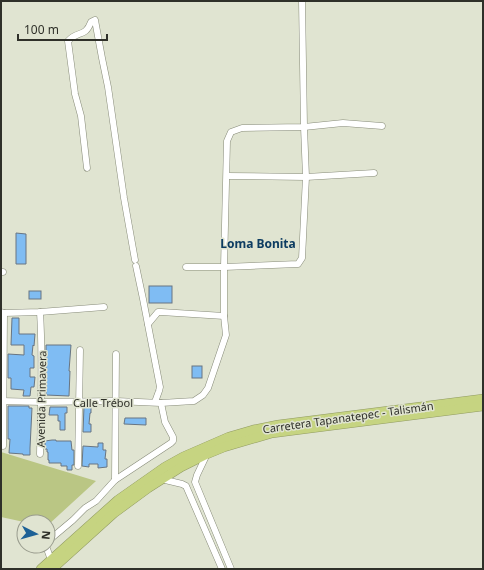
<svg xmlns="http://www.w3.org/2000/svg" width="484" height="570" viewBox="0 0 484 570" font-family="'Noto Sans',sans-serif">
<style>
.green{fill:#bac684}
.building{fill:#7fbcf3;stroke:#687582}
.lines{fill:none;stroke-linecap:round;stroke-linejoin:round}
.minor-casing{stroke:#878b79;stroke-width:7}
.highway-casing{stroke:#919b62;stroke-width:10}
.minor{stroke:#fff;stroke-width:6}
.highway{stroke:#c6d481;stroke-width:9}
.labels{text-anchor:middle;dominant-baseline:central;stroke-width:3;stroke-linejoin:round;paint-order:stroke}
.street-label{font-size:11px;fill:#2f3029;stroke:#e0e4d1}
.neighbourhood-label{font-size:12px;font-weight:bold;fill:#0d3c61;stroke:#e0e4d1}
</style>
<rect width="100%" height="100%" fill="#e0e4d1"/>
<path class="green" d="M 1,452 L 96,481 L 48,525 L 48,522 L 24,522 L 1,517 Z"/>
<g class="building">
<path d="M 16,233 L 26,234 L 26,264 L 16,264 Z"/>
<rect x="149" y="286" width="23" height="17"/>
<rect x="29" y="291" width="12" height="8"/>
<path d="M 12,318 L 19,318 L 19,334 L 35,334 L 34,346 L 33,345 L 32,355 L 34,356 L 34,368 L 30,368 L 30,377 L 35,377 L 34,387 L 31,387 L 30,396 L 23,396 L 24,390 L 11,389 L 11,378 L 8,378 L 8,354 L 24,355 L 24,345 L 11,345 Z"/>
<path d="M 46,345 L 71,345 L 69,371 L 70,371 L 69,396 L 46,395 Z"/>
<rect x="192" y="366" width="10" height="12"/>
<path d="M 8,406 L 29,406 L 29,408 L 32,408 L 30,448 L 30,455 L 23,455 L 23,454 L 9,453 L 10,439 L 8,439 Z"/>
<path d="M 84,406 L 91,406 L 91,413 L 90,413 L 89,424 L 91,424 L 91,432 L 83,432 Z"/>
<path d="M 50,407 L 67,407 L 67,413 L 65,413 L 65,430 L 60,430 L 60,421 L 58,421 L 58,415 L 49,415 Z"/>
<path d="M 125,418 L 146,418 L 146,425 L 124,424 Z"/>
<path d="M 52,440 L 56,440 L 56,441 L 71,441 L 72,450 L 74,450 L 74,465 L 72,465 L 72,470 L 67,470 L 67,466 L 61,466 L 61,463 L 49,463 L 49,460 L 48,460 L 48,452 L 47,452 L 47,449 L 45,449 L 45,441 Z"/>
<path d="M 98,443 L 103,443 L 103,450 L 106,450 L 105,459 L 107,459 L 107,467 L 98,468 L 98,464 L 89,464 L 89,467 L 82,466 L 83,446 L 98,447 Z"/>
</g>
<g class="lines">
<g class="minor-casing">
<g id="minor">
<path d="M 87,168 L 81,116 L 75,94 L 68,41 C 78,30 85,38 91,22 L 95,20 L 102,58 L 108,87 L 124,198 L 135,260"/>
<path d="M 227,176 L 306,177 L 374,173"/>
<path d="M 136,266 L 143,299 L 160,387 L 159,391 L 155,402"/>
<path d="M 186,267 L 224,267 L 298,264 L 302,258 L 306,177 L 304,127 L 302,1"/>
<path d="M 1,272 L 3,272"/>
<path d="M 1,312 L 4,313 L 40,312 L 104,307"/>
<path d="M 148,324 L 158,312 L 161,312 L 224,316"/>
<path d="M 1,401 L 42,402 L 116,401 L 161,403 L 194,401 L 203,395 L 208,388 L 226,335 L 224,316 L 224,267 L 227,141 L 231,132 L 242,128 L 304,127 L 343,123 L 382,126"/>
<path d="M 3,446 L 4,313"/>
<path d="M 40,454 C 41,406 43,359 40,312"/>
<path d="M 207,454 L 197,475 L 195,482 L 231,569"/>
<path d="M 78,466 L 80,350"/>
<path d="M 161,479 L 182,484 L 186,486 L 222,569"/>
<path d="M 115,480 L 116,354"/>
<path d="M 48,541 L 73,520 L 85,508 L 96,501 L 115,480 L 171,443 L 173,441 L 173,437 L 165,422 L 161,403"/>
<path d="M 46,546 L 51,560"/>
</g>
</g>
<g class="highway-casing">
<g id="highway">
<path d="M 41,569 L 118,500 L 165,467 L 183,457 L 229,437 L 253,430 L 278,425 L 483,399"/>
<path d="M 52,569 L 114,513 L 148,488 L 181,467 L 207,454 L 224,447 L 272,433 L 303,429 L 483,406"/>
</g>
</g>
<use href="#minor" class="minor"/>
<use href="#highway" class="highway"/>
</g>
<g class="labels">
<g class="street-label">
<text transform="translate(41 399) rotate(-89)">Avenida Primavera</text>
<text x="103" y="402">Calle Trébol</text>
<text transform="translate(348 417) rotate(-8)">Carretera Tapanatepec - Talismán</text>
</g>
<g class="neighbourhood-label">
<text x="258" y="243">Loma Bonita</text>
</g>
</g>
<rect width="484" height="570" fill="none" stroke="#2f3029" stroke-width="4"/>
<g transform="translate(36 534) rotate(96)"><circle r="19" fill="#e0e4d1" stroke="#999c8e"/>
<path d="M0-3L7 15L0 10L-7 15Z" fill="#1d6196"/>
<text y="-6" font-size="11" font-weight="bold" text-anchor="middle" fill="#2f3029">N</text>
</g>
<path d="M18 34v6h89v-6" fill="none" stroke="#2f3029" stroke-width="2"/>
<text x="24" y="34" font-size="12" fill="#2f3029" stroke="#e0e4d1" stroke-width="3" paint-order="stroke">100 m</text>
</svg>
